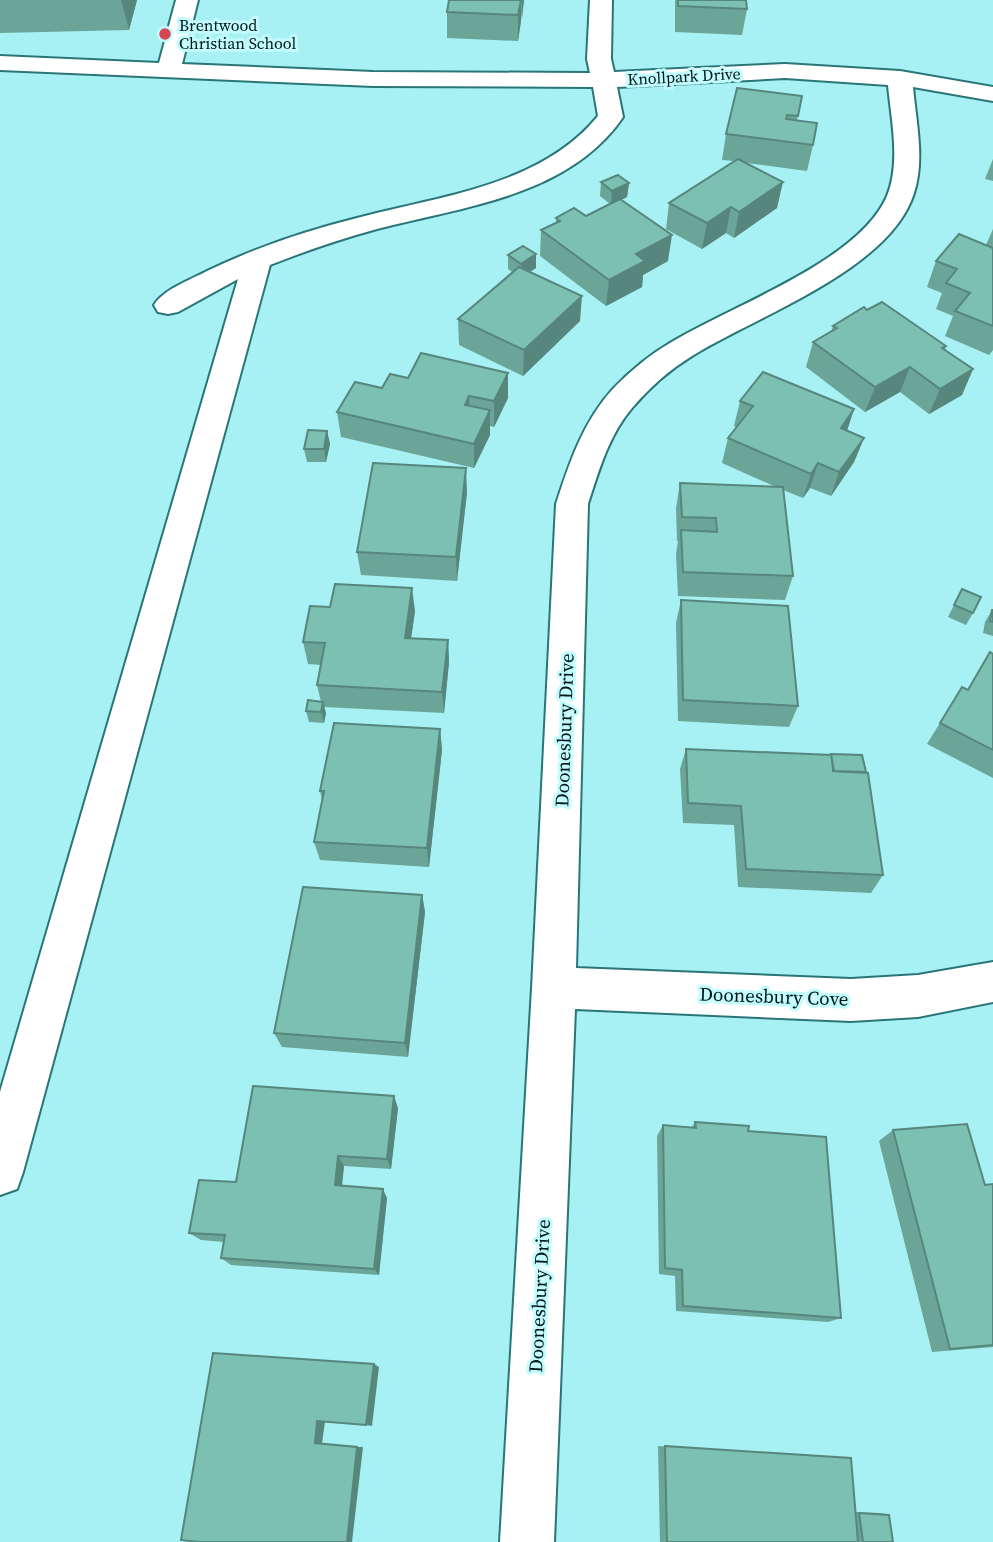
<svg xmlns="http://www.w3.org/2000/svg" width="993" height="1542" viewBox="0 0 993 1542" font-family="'Source Serif 4',serif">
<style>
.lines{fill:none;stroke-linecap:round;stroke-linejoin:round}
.minor-casing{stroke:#2a7578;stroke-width:4}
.minor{fill:#fff;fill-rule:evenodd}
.wall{fill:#6ba598}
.shaded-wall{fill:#57867c}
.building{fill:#7cc0b1;stroke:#57867c;stroke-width:2}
.poi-dot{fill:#d54554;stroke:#c2fcfe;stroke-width:2.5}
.labels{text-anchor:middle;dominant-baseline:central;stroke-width:6;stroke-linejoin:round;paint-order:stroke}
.far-poi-label{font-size:16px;fill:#001718;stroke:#c2fcfe;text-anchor:start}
.far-street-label{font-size:16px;fill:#001718;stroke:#c2fcfe}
.street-label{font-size:19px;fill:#001718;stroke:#c2fcfe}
</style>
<rect width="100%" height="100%" fill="#a7f1f4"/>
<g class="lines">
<g class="minor-casing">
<path id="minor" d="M 176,0 L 198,0 L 182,64 L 373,72 L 590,73 L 587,59 L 590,0 L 612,0 L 611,59 L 614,72 L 785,64 L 900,71 L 993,87 L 993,101 L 913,87 C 916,121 925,160 914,193 C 890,270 756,316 692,356 C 669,370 649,388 632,408 C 609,435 599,470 588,504 L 576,968 L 851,979 L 918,975 L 993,962 L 993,1002 L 918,1017 L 851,1021 L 575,1009 L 554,1542 L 500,1542 L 532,988 L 556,504 C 569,464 583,422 612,390 C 629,372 648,356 670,343 C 730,306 859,262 887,196 C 901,162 891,119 888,85 L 785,78 L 617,87 L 623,117 C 569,196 463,207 377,229 C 341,239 305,251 270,265 L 23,1172 L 17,1189 L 0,1195 L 0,1092 L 238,279 L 178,312 L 168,314 L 158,312 L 154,305 C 164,289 190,280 207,271 C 255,248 305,231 357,218 C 440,196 541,186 598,116 L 593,87 L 373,86 L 0,70 L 0,56 L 159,63 Z"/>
</g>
<use href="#minor" class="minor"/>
</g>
<g class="wall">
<path d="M 0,0 L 137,0 L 129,30 L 0,33 Z"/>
<path d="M 449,0 L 524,0 L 518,41 L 447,38 L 447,12 Z"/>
<path d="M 675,0 L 746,0 L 747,9 L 742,35 L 675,32 Z"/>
<path d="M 802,96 L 797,120 L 813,145 L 807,171 L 747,163 L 777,208 L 734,238 L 726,233 L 702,249 L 666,229 L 669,203 L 734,161 L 722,160 L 726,134 Z"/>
<path d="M 993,159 L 993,181 L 985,179 Z"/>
<path d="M 601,182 L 629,183 L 627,197 L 621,200 L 668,261 L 643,275 L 642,287 L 606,306 L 540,256 L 541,230 L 556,223 L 556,218 L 586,216 L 610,204 L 600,196 Z"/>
<path d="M 993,229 L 993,350 L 989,355 L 945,336 L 953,316 L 936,309 L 942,293 L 927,287 L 936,261 L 986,245 Z"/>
<path d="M 508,255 L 536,268 L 530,272 L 580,321 L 523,376 L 459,345 L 458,319 L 512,272 L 508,269 Z"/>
<path d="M 867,310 L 946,346 L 945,350 L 973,369 L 962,395 L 929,414 L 900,392 L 865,412 L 806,367 L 813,342 L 831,332 L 833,326 Z"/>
<path d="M 382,388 L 508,398 L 494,427 L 490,426 L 490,435 L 474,468 L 341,437 L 337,412 Z"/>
<path d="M 740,401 L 854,409 L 847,430 L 864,438 L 854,462 L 831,496 L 810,488 L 803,498 L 783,490 L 793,576 L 785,600 L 678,596 L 676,554 L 678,541 L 677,541 L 676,508 L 680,483 L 776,487 L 722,463 L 728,438 L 736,427 L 734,426 Z"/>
<path d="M 327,431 L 330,444 L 326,462 L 307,462 L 304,449 Z"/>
<path d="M 467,492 L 457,581 L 361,575 L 357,552 Z"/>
<path d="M 962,589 L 973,613 L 966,625 L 948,617 Z"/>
<path d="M 681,600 L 798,706 L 789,727 L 678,721 L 676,623 Z"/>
<path d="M 992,610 L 993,610 L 993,636 L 983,633 L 985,622 Z"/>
<path d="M 415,611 L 411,638 L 448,640 L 449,662 L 444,713 L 324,707 L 326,713 L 324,723 L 309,722 L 306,711 L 321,702 L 317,685 L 321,665 L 308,664 L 303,642 Z"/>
<path d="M 990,652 L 993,654 L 993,778 L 927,744 L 962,687 L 967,690 Z"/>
<path d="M 440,729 L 442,750 L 429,867 L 320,860 L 314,842 L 322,800 L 320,791 Z"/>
<path d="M 686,749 L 883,875 L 871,893 L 738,887 L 734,825 L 683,823 L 680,769 Z"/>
<path d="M 422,895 L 425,912 L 408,1057 L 282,1047 L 274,1033 Z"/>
<path d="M 398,1108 L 391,1169 L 344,1166 L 342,1185 L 387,1198 L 379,1275 L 231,1265 L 221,1258 L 224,1242 L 201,1240 L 189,1233 Z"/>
<path d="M 695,1122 L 748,1131 L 841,1318 L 828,1322 L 676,1311 L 675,1276 L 659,1274 L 657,1136 L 663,1125 L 692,1127 Z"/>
<path d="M 893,1130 L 985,1185 L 993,1184 L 993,1347 L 932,1352 L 879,1141 Z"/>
<path d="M 658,1446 L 851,1458 L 855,1512 L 880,1513 L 889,1515 L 893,1542 L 660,1542 Z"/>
</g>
<g class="shaded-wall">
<path d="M 121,0 L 137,0 L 129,30 Z"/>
<path d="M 521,0 L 521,21 L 518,41 L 518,15 Z"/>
<path d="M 522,0 L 524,0 L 522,19 Z"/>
<path d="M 783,182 L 777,208 L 734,238 L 739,212 Z"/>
<path d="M 629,183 L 627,197 L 611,205 L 612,191 Z"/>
<path d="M 731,207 L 726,233 L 702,249 L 707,223 Z"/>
<path d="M 672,235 L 668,261 L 643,275 L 642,287 L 606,306 L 609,280 L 636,254 Z"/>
<path d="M 536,254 L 536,268 L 521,277 L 521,264 Z"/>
<path d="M 582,296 L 580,321 L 523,376 L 524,350 Z"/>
<path d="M 910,367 L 900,392 L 865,412 L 875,387 Z"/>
<path d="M 973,369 L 962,395 L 929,414 L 940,389 Z"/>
<path d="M 508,373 L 508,398 L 494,427 L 494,401 Z"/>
<path d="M 469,396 L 470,421 L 465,405 Z"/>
<path d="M 854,409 L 846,434 L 841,428 Z"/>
<path d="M 490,410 L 490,435 L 474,468 L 474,444 Z"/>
<path d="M 327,431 L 330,444 L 326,462 L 324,449 Z"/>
<path d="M 864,438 L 854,462 L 831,496 L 839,472 Z"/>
<path d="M 818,463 L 810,488 L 803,498 L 811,474 Z"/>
<path d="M 466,468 L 467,492 L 457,581 L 456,557 Z"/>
<path d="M 412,588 L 415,611 L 408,660 L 405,638 Z"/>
<path d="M 448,640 L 449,662 L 444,713 L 442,692 Z"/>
<path d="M 323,702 L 326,713 L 324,723 L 321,712 Z"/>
<path d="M 440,729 L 442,750 L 429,867 L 427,848 Z"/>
<path d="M 422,895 L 425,912 L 408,1057 L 405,1043 Z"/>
<path d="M 394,1096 L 398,1108 L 391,1169 L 387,1159 Z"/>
<path d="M 338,1156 L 344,1166 L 341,1194 L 335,1185 Z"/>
<path d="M 383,1189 L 387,1198 L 379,1275 L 374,1269 Z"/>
<path d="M 374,1364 L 379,1367 L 372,1426 L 366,1425 Z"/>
<path d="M 317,1421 L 325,1422 L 322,1443 L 315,1443 Z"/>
<path d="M 357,1447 L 363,1447 L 352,1542 L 347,1542 Z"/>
</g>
<g class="building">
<path d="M 449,0 L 521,0 L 518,15 L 447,12 Z"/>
<path d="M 678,0 L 746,0 L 747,9 L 678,6 Z"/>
<path d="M 737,88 L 802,96 L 798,116 L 787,115 L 786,119 L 817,123 L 813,145 L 726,134 Z"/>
<path d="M 738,159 L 783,182 L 739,212 L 731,207 L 707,223 L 669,203 Z"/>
<path d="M 618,175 L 629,183 L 612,191 L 601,182 Z"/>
<path d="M 620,199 L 672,235 L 636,254 L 645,261 L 609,280 L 541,230 L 560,221 L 556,218 L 574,208 L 586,216 Z"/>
<path d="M 959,234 L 993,248 L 993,326 L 955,311 L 970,293 L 946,283 L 957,269 L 936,261 Z"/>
<path d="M 523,246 L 536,254 L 521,264 L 508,255 Z"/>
<path d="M 519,267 L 582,296 L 524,350 L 458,319 Z"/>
<path d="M 882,302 L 946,346 L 942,348 L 973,369 L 940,389 L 910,367 L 875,387 L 813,342 L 837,328 L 833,326 L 864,307 L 867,310 Z"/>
<path d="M 421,353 L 508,373 L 494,401 L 469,396 L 465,405 L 490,410 L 474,444 L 337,412 L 355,382 L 382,388 L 390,374 L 408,378 Z"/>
<path d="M 763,372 L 854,409 L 841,428 L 864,438 L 839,472 L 818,463 L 811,474 L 728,438 L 753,406 L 740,401 Z"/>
<path d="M 308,430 L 327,431 L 324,449 L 304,449 Z"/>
<path d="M 373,463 L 466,468 L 456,557 L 357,552 Z"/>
<path d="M 680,483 L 783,487 L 793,576 L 683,572 L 681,530 L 717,532 L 716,518 L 682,517 Z"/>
<path d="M 335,584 L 412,588 L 405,638 L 448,640 L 442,692 L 317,685 L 325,643 L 303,642 L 310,606 L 330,607 Z"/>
<path d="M 962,589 L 981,597 L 973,613 L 954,605 Z"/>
<path d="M 681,600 L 788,606 L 798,706 L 683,700 Z"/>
<path d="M 992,610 L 993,610 L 993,622 L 990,621 Z"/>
<path d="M 990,652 L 993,654 L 993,750 L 940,723 L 962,687 L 968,690 Z"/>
<path d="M 308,700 L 323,702 L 321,712 L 306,711 Z"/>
<path d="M 334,723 L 440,729 L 427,848 L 314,842 L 324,791 L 320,791 Z"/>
<path d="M 686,749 L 832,755 L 833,771 L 868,773 L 883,875 L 746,869 L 741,806 L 688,803 Z"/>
<path d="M 831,754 L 862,755 L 866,772 L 834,771 Z"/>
<path d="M 303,887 L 422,895 L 405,1043 L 274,1033 Z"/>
<path d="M 253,1086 L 394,1096 L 387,1159 L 338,1156 L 335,1185 L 383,1189 L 374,1269 L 221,1258 L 225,1235 L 189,1233 L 199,1180 L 236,1182 Z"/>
<path d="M 695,1122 L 749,1126 L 748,1131 L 826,1137 L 841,1318 L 683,1306 L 682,1270 L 665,1268 L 663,1125 L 696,1128 Z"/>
<path d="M 967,1124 L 985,1185 L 993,1184 L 993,1345 L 950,1349 L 893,1130 Z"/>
<path d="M 213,1353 L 374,1364 L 366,1425 L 317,1421 L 315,1443 L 357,1447 L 347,1542 L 198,1542 L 181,1540 Z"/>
<path d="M 665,1446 L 851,1458 L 858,1542 L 667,1542 Z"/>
<path d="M 859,1513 L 889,1515 L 893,1542 L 863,1542 Z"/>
</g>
<circle class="poi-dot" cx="165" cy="34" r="7"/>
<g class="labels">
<g class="far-poi-label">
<text x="179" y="25">Brentwood<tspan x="179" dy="18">Christian School</tspan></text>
</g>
<g class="far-street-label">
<text transform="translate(684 76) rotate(-3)">Knollpark Drive</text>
</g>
<g class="street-label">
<text transform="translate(564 730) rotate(-88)">Doonesbury Drive</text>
<text transform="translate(774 996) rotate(2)">Doonesbury Cove</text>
<text transform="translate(539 1296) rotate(-87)">Doonesbury Drive</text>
</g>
</g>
</svg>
